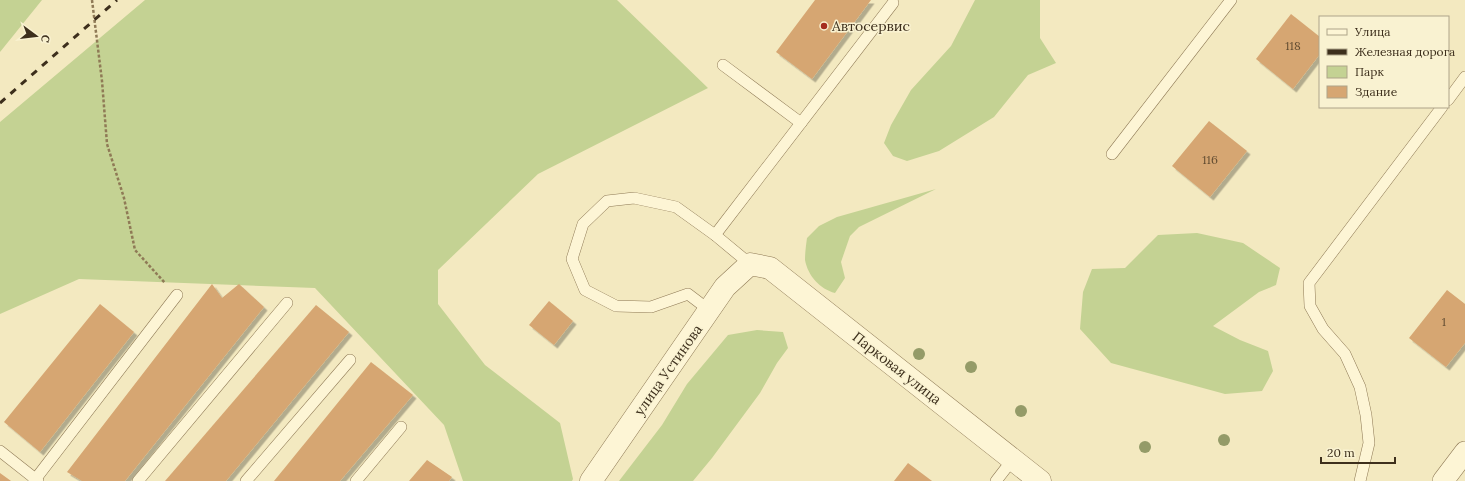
<svg xmlns="http://www.w3.org/2000/svg" width="1465" height="481" viewBox="0 0 1465 481" font-family="Lora,serif">
<style>
.green{fill:#c4d293}
.building{fill:#d6a672;filter:url(#shadow)}
.lines{fill:none;stroke-linecap:round;stroke-linejoin:round}
.service-casing{stroke:#8f7a56;stroke-width:12}
.minor-casing{stroke:#8f7a56;stroke-width:22}
.tertiary-casing{stroke:#8f7a56;stroke-width:23}
.path{stroke:#8f7a56;stroke-width:2.5;stroke-dasharray:3 2;stroke-linecap:butt}
.service{stroke:#fdf5d5;stroke-width:11}
.minor{stroke:#fdf5d5;stroke-width:21}
.tertiary{stroke:#fdf5d5;stroke-width:22}
.rail{stroke:#3d2f1c;stroke-width:3;stroke-dasharray:7 7;stroke-linecap:butt}
.tree{fill:#949b68}
.poi-dot{fill:#a52d1f;stroke:#f9f2d1;stroke-width:1.5}
.labels{text-anchor:middle;dominant-baseline:central;stroke-width:3;stroke-linejoin:round;paint-order:stroke}
.number-label{font-size:12px;fill:#634d32}
.poi-label{font-size:14px;fill:#3d2f1c;stroke:#f9f2d1;text-anchor:start}
.street-label{font-size:14px;fill:#3d2f1c;stroke:#f9f2d1}
</style>
<defs>
<filter id="shadow"><feDropShadow dx="3.5" dy="3.5" stdDeviation="0" flood-color="#0004"/></filter>
</defs>
<rect width="100%" height="100%" fill="#f3e9c0"/>
<g class="green">
<path d="M 0,0 L 42,0 L 0,52 Z"/>
<path d="M 145,0 L 617,0 L 708,88 L 538,174 L 438,270 L 438,304 L 485,365 L 560,423 L 573,479 L 572,481 L 463,481 L 444,425 L 315,288 L 79,279 L 0,314 L 0,122 Z"/>
<path d="M 975,0 L 1040,0 L 1040,38 L 1056,63 L 1028,75 L 994,117 L 939,151 L 907,161 L 893,156 L 884,143 L 891,125 L 911,90 L 951,46 Z"/>
<path d="M 936,189 L 859,227 L 850,236 L 841,262 L 845,278 L 835,293 C 820,289 808,276 805,260 C 805,253 806,245 807,238 L 819,226 L 837,217 Z"/>
<path d="M 1197,233 L 1243,243 L 1280,268 L 1276,285 L 1259,292 L 1213,326 L 1240,340 L 1268,351 L 1273,371 L 1262,391 L 1225,394 L 1111,363 L 1080,329 L 1083,292 L 1092,269 L 1125,268 L 1158,235 Z"/>
<path d="M 757,330 L 783,332 L 788,348 L 777,363 L 760,393 L 712,458 L 693,481 L 619,481 L 662,425 L 687,384 L 728,335 Z"/>
</g>
<g class="building">
<path d="M 815,0 L 871,0 L 812,79 L 776,52 Z"/>
<path d="M 1291,14 L 1320,37 L 1320,54 L 1293,89 L 1256,59 Z"/>
<path d="M 1209,121 L 1247,151 L 1210,197 L 1172,166 Z"/>
<path d="M 212,284 L 222,298 L 239,284 L 264,307 L 125,481 L 82,481 L 67,472 Z"/>
<path d="M 1447,290 L 1465,304 L 1465,343 L 1446,367 L 1409,338 Z"/>
<path d="M 549,301 L 573,321 L 554,345 L 529,325 Z"/>
<path d="M 100,304 L 134,332 L 40,452 L 4,422 Z"/>
<path d="M 316,305 L 349,332 L 226,481 L 165,481 Z"/>
<path d="M 371,362 L 413,395 L 340,481 L 274,481 Z"/>
<path d="M 427,460 L 452,477 L 449,481 L 409,481 Z"/>
<path d="M 908,463 L 932,481 L 894,481 Z"/>
<path d="M 0,473 L 11,481 L 0,481 Z"/>
</g>
<g class="lines">
<g class="service-casing">
<g id="service">
<path d="M 723,65 L 801,123"/>
<path d="M 1448,100 L 1465,77"/>
<path d="M 1112,154 L 1231,0"/>
<path d="M 715,235 L 893,3"/>
<path d="M 709,310 L 688,294 L 651,307 L 616,306 L 585,290 L 572,259 L 583,224 L 607,201 L 634,198 L 676,207 L 715,235 L 750,264"/>
<path d="M 0,451 L 38,481"/>
<path d="M 34,481 L 177,295"/>
<path d="M 138,481 L 287,303"/>
<path d="M 246,481 L 350,360"/>
<path d="M 356,481 L 401,427"/>
<path d="M 996,481 L 1013,459"/>
<path d="M 1360,481 L 1369,443 L 1366,415 L 1360,387 L 1345,354 L 1323,329 L 1310,306 L 1309,283 L 1442,107"/>
</g>
</g>
<g class="minor-casing">
<path id="minor" d="M 1443,481 L 1465,452"/>
</g>
<g class="tertiary-casing">
<path id="tertiary" d="M 591,481 L 725,287 L 750,264 L 770,268 L 1040,481"/>
</g>
<path class="path" d="M 92,0 L 102,81 L 107,144 L 124,198 L 135,250 L 165,283"/>
<use href="#service" class="service"/>
<use href="#minor" class="minor"/>
<use href="#tertiary" class="tertiary"/>
<path class="rail" d="M 0,103 L 117,0"/>
</g>
<g class="tree">
<circle cx="919" cy="354" r="6"/>
<circle cx="971" cy="367" r="6"/>
<circle cx="1021" cy="411" r="6"/>
<circle cx="1224" cy="440" r="6"/>
<circle cx="1145" cy="447" r="6"/>
</g>
<circle class="poi-dot" cx="824" cy="26" r="4"/>
<g class="labels">
<g class="number-label">
<text x="1293" y="45">118</text>
<text x="1210" y="159">116</text>
<text x="1444" y="321">1</text>
</g>
<g class="poi-label">
<text x="832" y="26">Автосервис</text>
</g>
<g class="street-label">
<text transform="translate(897 368) rotate(38)">Парковая улица</text>
<text transform="translate(668 370) rotate(-55)">улица Устинова</text>
</g>
</g>
<rect x="1319" y="16" width="130" height="92" fill="#f9f2d1" stroke="#aea489"/>
<rect x="1327" y="29" width="20" height="6" fill="#fdf5d5" stroke="#aea489"/>
<text x="1355" y="36" font-size="12" fill="#3d2f1c">Улица</text>
<rect x="1327" y="49" width="20" height="6" fill="#3d2f1c" stroke="#aea489"/>
<text x="1355" y="56" font-size="12" fill="#3d2f1c">Железная дорога</text>
<rect x="1327" y="66" width="20" height="12" fill="#c4d293" stroke="#aea489"/>
<text x="1355" y="76" font-size="12" fill="#3d2f1c">Парк</text>
<rect x="1327" y="86" width="20" height="12" fill="#d6a672" stroke="#aea489"/>
<text x="1355" y="96" font-size="12" fill="#3d2f1c">Здание</text>
<g transform="translate(36 36) rotate(105)" stroke="#f9f2d1" stroke-width="3" paint-order="stroke">
<path d="M0-3L7 15L0 10L-7 15Z" fill="#3d2f1c"/>
<text y="-6" font-size="11" font-weight="bold" text-anchor="middle" fill="#3d2f1c">С</text>
</g>
<path d="M1321 457v6h74v-6" fill="none" stroke="#3d2f1c" stroke-width="2"/>
<text x="1327" y="457" font-size="12" fill="#3d2f1c" stroke="#f9f2d1" stroke-width="3" paint-order="stroke">20 m</text>
</svg>
